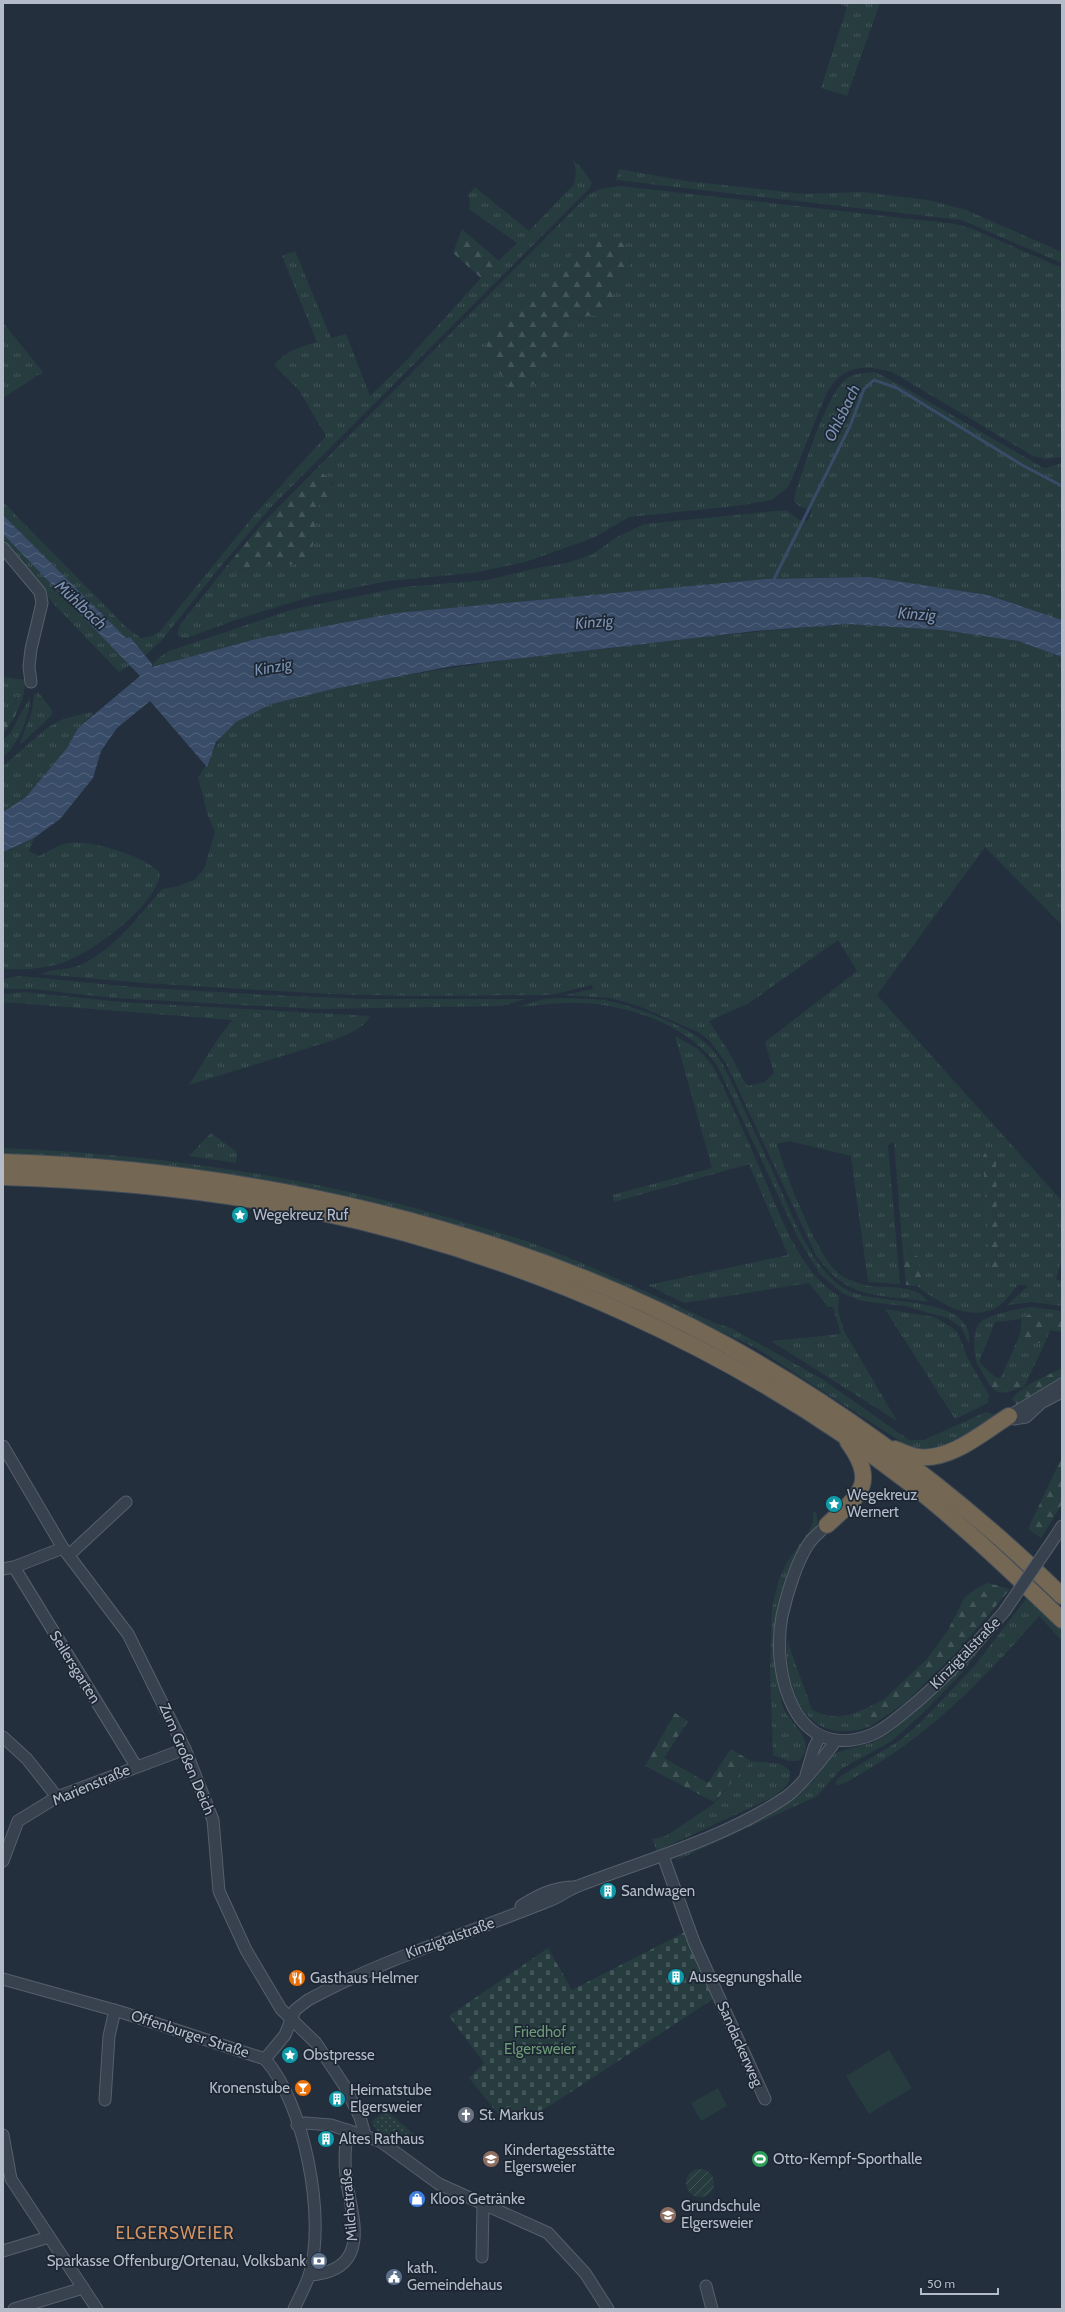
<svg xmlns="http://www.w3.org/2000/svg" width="1065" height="2312" viewBox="0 0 1065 2312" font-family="Cabin,sans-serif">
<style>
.grass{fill:url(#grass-tufts);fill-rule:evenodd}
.forest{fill:url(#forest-firs)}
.cemetery{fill:url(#cemetery-stones)}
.park{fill:url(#park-dots)}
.garden{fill:url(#garden-furrows)}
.pitch{fill:#263c3f}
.water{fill:url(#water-waves)}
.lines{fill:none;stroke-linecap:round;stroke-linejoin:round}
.stream{stroke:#394c67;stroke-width:3}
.minor-casing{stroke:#565f6c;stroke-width:13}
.highway-casing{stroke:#434c59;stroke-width:18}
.minor{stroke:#38414e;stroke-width:11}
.highway{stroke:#746855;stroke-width:16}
.minor-bridge-casing{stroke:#565f6c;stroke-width:13;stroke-linecap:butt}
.minor-bridge{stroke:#38414e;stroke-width:11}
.labels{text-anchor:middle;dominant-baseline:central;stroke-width:3.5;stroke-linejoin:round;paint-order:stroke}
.poi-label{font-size:15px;fill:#b4bcc9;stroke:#1d2633;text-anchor:start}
.street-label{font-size:15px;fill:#b4bcc9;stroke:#1d2633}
.park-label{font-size:15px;fill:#6b9a76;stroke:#1d2633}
.water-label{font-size:16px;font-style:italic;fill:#7c92b1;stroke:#1d2633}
.quarter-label{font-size:17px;letter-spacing:1px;fill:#d59563;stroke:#1d2633}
</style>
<defs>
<pattern id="grass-tufts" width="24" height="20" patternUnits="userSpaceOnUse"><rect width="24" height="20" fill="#263c3f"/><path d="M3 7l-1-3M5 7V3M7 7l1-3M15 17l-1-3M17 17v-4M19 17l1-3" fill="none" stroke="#435659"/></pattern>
<pattern id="forest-firs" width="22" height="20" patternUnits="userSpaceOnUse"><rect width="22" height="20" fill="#263c3f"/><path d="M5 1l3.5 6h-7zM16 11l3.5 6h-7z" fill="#435659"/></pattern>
<pattern id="cemetery-stones" width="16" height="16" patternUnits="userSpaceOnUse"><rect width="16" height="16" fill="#263c3f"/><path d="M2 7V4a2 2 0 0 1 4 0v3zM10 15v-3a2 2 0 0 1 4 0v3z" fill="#435659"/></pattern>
<pattern id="park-dots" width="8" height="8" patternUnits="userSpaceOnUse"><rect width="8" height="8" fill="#263c3f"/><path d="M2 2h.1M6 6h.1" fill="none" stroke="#435659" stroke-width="1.8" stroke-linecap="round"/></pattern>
<pattern id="garden-furrows" width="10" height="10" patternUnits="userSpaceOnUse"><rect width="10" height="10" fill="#263c3f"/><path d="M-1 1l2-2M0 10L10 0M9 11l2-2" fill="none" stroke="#435659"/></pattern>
<pattern id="water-waves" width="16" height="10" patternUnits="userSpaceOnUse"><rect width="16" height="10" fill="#394c67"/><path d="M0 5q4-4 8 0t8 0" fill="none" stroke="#53647b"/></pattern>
</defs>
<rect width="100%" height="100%" fill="#242f3e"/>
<g class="grass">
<path d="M 838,3 L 880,3 L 847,96 L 821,88 L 847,7 Z"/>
<path d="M 573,160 L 584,171 L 592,183 L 590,188 L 272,506 L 220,567 L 161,641 L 145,656 L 130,637 L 126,638 L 3,515 L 3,502 L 126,627 L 141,638 L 153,636 L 161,630 L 255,514 L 326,436 L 299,390 L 274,365 C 285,351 300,347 317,342 L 282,256 L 295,251 L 331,338 L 346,334 L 370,396 L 403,364 L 481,278 L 517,243 L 469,209 L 470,199 L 467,196 L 475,187 L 529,231 L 574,184 L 576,170 Z"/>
<path d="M 619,169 L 686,181 L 804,194 L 862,192 L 928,200 L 966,210 L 1062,252 L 1062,263 L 961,220 L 616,180 Z"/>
<path d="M 620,186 L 956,224 L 973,229 L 1062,268 L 1062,457 L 1046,459 L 1033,456 L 892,372 C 863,364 844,365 827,392 L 789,486 L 772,500 L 736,506 L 629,517 L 593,538 L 525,562 L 473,573 L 388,581 L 313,596 L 241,618 L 187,638 L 181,638 L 177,635 L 180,625 L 226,567 L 234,573 L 258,565 L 296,564 L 312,549 L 317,510 L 320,503 L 333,498 L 333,484 L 317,468 L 588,195 L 600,189 ZM 630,255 L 629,270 L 612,286 L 601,316 C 589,313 581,319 571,326 Z"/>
<path d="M 4,324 L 43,372 L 3,398 L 3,325 Z"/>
<path d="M 875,372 L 900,385 L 1042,467 L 1045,468 L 1062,463 L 1062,620 L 988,595 L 870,577 L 766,579 L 396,613 L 260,638 L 151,667 L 157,659 L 169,651 L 294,609 L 403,587 L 488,580 L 537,568 L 567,563 L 593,554 L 617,537 L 644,524 L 786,510 L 799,520 L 808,521 L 812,510 L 801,507 L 794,502 L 795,494 C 804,468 827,391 848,377 C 856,373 866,373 875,372 Z"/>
<path d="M 3,534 L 130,665 L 119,672 L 51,601 L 3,543 Z"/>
<path d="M 847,624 L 942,630 L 1018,641 L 1062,657 L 1062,925 L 985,847 L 877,995 L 1062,1201 L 1062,1259 L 1056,1279 L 1062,1281 L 1062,1306 L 1032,1302 L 1007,1305 L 1028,1286 L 1018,1285 C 1012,1292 1005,1302 997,1307 C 970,1323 938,1302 917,1286 L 923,1282 L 912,1253 L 903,1254 L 894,1142 L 888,1145 L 900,1284 L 868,1282 L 851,1156 L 789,1141 L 777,1144 C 785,1173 816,1254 838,1273 C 845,1279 860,1284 869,1286 C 885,1288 919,1284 928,1302 C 878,1293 849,1302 816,1255 L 726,1063 L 709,1040 L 698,1032 L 636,1005 L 610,998 L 565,995 L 593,989 L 592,985 L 551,995 L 412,996 L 328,994 L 144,983 L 42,974 C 53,968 69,970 81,965 C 114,949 139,916 162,889 L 175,887 L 194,880 L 204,869 L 215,832 L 208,816 L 198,777 C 213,759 216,735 237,721 C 278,694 332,689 379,680 C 453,666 527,657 602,649 C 684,639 765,630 847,624 ZM 838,940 L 857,971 L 765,1042 L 774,1073 L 765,1082 L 747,1086 L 727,1049 L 709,1021 L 749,1003 Z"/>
<path d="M 3,677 L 26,680 L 23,697 L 17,695 L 11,713 L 3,724 Z"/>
<path d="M 38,692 L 52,710 L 52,715 L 21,744 L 20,743 L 32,712 L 34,696 Z"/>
<path d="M 30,697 C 30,718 18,743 3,758 L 3,740 L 11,732 Z"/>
<path d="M 91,712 L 93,714 L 78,728 L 67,748 L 26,797 L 3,812 L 3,766 L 47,728 L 63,719 Z"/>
<path d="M 34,838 L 29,851 L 39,856 C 48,852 58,845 68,843 C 89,839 146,856 160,873 C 157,905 95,950 67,961 C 47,969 24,970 3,969 L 3,852 Z"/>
<path d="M 20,976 L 134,987 L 268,995 L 367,999 L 526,999 L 501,1006 L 318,1009 L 115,998 L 32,989 L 3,989 L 3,979 Z"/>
<path d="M 25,992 L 121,1002 L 370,1016 C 365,1028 346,1035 334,1040 L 189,1085 L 217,1040 L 232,1020 L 3,1002 L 3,994 Z"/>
<path d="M 558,998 C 573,999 589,998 604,1000 C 632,1005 690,1026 710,1047 C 718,1055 723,1065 728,1075 C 743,1107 758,1139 773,1172 C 790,1209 809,1267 845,1289 C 873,1307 976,1292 969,1344 L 961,1327 L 947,1318 L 905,1306 L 861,1301 L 842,1293 L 820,1274 L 798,1238 L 718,1067 C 691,1026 627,1004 581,1003 C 559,1002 538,1006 517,1007 L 543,999 Z"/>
<path d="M 675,1036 L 698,1049 L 713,1066 C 730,1100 745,1134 760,1169 C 779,1210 798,1272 839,1296 L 838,1311 L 844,1331 L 897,1421 L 771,1341 L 841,1334 L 833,1307 L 828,1307 L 809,1283 L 684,1303 L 648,1285 L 788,1255 L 749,1164 L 614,1202 L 612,1195 L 712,1168 Z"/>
<path d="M 211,1133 L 237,1152 L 236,1163 L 189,1156 Z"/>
<path d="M 3,1148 C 150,1154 297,1174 439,1215 C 474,1225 510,1235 545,1248 C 603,1271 659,1298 715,1323 L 731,1328 L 822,1379 L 909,1440 L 924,1440 L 986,1412 L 998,1416 L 947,1450 L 917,1452 L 756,1348 L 652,1299 L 508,1244 L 397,1209 L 299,1187 L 236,1176 L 105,1160 L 3,1155 Z"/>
<path d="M 1031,1307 L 1062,1311 L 1062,1321 L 1030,1314 L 1022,1319 L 995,1322 L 979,1362 L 995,1377 L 990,1385 C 986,1378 980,1370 977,1363 C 974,1354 972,1332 979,1324 C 987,1314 1019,1309 1031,1307 Z"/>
<path d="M 885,1309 L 934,1317 L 953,1328 L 958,1333 L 967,1357 L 989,1395 L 988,1403 L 955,1419 Z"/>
<path d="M 1020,1335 L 1024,1343 L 1045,1343 L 1024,1387 L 1024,1383 L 1022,1381 L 1000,1379 Z"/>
<path d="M 816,1511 L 818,1523 C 788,1565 781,1590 778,1641 C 777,1655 775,1669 778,1683 C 779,1691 781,1700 783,1707 C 790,1725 820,1742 798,1761 L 789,1761 L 773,1755 L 770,1670 L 772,1608 L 779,1579 L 787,1562 L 809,1531 L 813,1523 L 813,1513 Z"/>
<path d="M 1029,1595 L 1062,1629 L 1062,1641 L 1039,1616 C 988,1675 932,1733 864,1772 C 856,1776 845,1785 836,1785 L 836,1781 L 841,1776 L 899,1741 L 921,1722 L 976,1664 Z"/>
<path d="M 994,1631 L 961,1674 L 923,1713 L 892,1741 L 841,1769 L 817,1796 L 675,1861 L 682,1854 L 790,1801 L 811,1783 L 830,1758 L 838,1752 L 874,1742 L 891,1732 L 950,1680 Z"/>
<path d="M 787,1640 L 812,1710 C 842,1724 859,1712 886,1698 L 875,1708 L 868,1723 L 871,1726 C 809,1749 784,1694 787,1640 Z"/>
<path d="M 751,1761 L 781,1764 L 790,1771 C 792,1785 781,1791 771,1798 L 657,1851 L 652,1839 L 666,1836 L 712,1805 Z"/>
</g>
<g class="forest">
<path d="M 462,229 L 500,262 L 481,278 L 453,253 Z"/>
<path d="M 614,237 C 630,248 630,252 629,270 L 612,286 L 615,301 L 601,317 C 578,311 572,328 563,344 C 556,356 547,368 539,378 C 533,385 522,391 514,396 L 492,361 L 486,345 L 497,329 L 575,252 L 600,238 Z"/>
<path d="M 317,468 C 327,478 336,483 333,498 L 320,503 C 314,518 316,534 312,549 C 307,571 275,562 258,566 C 250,567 242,570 234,573 L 226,567 L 260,526 Z"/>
<path d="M 18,695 L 23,697 L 14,718 L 3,734 L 3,724 L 11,713 Z"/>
<path d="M 988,1148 L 996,1157 L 998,1271 L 990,1272 L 983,1156 Z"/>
<path d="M 912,1253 L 918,1257 L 923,1283 L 917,1286 L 906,1285 L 903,1254 Z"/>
<path d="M 1030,1314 L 1062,1321 L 1062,1332 L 1050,1330 L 1045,1343 L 1024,1343 L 1020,1335 L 1022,1319 Z"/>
<path d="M 1062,1368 L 1062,1381 L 1017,1405 L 1012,1399 C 1022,1385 1047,1376 1062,1368 Z"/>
<path d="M 995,1377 C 1003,1380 1018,1378 1025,1383 L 1024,1387 C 1011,1390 999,1399 990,1385 Z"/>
<path d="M 1062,1457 L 1062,1504 L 1041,1538 L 1028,1529 Z"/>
<path d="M 988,1583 L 1010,1589 L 956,1653 L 906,1702 L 871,1726 L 868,1723 L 869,1717 L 875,1708 L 927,1659 L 948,1630 L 965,1597 L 977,1588 Z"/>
<path d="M 675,1713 L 688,1721 L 664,1758 L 708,1783 L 731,1749 L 751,1761 L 714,1802 L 645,1766 Z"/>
</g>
<path class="cemetery" d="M 685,1932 L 713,1999 L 551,2105 L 523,2120 L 500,2116 L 469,2078 L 484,2063 L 449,2016 L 548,1948 L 572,1990 Z"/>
<path class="park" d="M 386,2110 L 418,2138 L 417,2144 L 395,2146 L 381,2136 L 371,2122 Z"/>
<circle class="garden" cx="700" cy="2183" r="14"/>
<g class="pitch">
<path d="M 889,2050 L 912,2088 L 869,2114 L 846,2076 Z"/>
<path d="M 718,2088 L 727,2106 L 701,2121 L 691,2103 Z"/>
</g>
<path class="water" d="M 3,515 L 126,638 L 130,637 L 152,664 L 152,667 L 260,638 L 396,613 L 766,579 L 870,577 L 988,595 L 1062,620 L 1062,657 L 1018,641 L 942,630 L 847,624 L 755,631 L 453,666 L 333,689 L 271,704 L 236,722 L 216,742 L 207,767 L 150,701 L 117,728 L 101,751 L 93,778 L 60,819 L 34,838 L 3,852 L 3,812 L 26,797 L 67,748 L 78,728 L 140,676 L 3,534 Z"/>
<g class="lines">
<path class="stream" d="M 773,581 L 850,426 L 864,389 L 874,380 L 897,388 L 1022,465 L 1062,486"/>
<g class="minor-casing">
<g id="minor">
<path d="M 3,548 L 40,592 L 42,603 L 31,649 L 29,667 L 31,682"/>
<path d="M 1062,1384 L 1009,1416 L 1014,1419 L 1026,1417 L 1041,1403 L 1062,1392"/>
<path d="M 3,1446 L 63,1548 L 128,1634 L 185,1749 L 213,1820 L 219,1891 L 246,1950 L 281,2009 L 316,2043 L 344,2085 L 360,2117 L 365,2135"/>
<path d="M 827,1525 C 821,1531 815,1536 810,1542 C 797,1560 787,1594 782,1616 C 771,1673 794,1764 871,1735 C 884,1730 895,1720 906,1711 C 942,1682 973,1647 1004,1612"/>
<path d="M 1055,1537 L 1062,1526"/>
<path d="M 69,1555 L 126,1502"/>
<path d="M 14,1567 L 136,1766"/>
<path d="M 3,1569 L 14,1567 L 63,1548"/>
<path d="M 3,1737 L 27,1759 L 57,1797"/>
<path d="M 806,1775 L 814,1748 L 820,1736"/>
<path d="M 663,1856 L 694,1942 L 765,2099"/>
<path d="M 3,1861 L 18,1821 L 57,1797 L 185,1749"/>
<path d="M 521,1906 C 538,1895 554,1887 575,1887"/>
<path d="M 3,1979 L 121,2012 L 265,2059"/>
<path d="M 265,2059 L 285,2035 L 295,2010 L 308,2000 C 385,1958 470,1933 551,1900 C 561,1896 569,1889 578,1886 C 648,1859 723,1839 786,1797 C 799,1788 827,1754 836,1740"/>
<path d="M 265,2059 C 304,2103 327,2218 309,2276 C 305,2287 299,2298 294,2309"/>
<path d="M 105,2100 L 109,2036 L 115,2010"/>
<path d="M 297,2125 L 305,2123 L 331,2125 L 380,2141 L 439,2184 L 548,2233 L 585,2273 L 608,2309"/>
<path d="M 3,2135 L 11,2179 L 97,2309"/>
<path d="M 3,2251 L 49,2237"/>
<path d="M 482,2257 L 483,2205"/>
<path d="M 309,2275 C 325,2274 342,2270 350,2254 C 361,2232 348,2199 346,2176 C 344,2160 345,2145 348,2130"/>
<path d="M 706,2286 L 712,2309"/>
<path d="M 14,2309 L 83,2288"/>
</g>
</g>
<g class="highway-casing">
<g id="highway">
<path d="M 3,1162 C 248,1169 512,1227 728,1346 C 849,1413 963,1499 1062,1596"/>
<path d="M 3,1177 C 105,1180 208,1190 309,1210 C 524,1254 739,1350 912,1485 C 965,1527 1013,1573 1062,1620"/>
<path d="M 895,1449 C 902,1452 911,1456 918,1457 C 951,1461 983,1432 1009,1416"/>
<path d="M 827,1525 C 858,1496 879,1484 848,1442"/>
</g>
</g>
<use href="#minor" class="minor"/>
<use href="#highway" class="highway"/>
<g class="minor-bridge-casing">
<path id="minor-bridge" d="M 1004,1612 L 1055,1537"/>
</g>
<use href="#minor-bridge" class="minor-bridge"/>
</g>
<defs>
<g id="sight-disc" transform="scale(0.9)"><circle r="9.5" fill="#0f9aa8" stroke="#1d2633"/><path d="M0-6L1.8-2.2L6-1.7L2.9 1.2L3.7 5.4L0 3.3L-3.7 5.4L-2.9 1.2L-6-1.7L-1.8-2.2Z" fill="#fff"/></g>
<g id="building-disc" transform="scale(0.9)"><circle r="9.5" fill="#0f9aa8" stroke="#1d2633"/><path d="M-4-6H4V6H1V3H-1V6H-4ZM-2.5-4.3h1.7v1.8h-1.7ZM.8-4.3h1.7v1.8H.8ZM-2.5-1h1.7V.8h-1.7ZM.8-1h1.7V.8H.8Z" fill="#fff"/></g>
<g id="restaurant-disc" transform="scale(0.9)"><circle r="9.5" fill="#e8710a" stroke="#1d2633"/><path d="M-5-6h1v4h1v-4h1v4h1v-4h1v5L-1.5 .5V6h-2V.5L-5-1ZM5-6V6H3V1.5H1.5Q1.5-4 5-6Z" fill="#fff"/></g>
<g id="bar-disc" transform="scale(0.9)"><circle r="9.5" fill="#e8710a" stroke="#1d2633"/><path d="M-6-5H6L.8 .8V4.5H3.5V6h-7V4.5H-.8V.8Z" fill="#fff"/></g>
<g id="church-disc" transform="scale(0.9)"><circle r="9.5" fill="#6b7280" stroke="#1d2633"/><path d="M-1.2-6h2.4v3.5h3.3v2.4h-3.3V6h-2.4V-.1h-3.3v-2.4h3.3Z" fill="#fff"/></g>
<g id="school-disc" transform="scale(0.9)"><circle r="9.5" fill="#8d6e63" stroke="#1d2633"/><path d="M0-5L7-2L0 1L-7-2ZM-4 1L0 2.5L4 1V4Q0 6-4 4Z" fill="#fff"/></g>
<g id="stadium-disc" transform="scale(0.9)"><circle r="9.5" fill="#2e9e5b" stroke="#1d2633"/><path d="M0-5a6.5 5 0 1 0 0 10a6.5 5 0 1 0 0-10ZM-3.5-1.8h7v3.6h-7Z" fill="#fff"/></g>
<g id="shop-disc" transform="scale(0.9)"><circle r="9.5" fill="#3f7fe0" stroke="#1d2633"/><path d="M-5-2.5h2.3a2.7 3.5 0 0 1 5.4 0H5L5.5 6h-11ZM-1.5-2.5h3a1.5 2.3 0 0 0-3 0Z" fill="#fff"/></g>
<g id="bank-disc" transform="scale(0.9)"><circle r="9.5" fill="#5c6f8a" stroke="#1d2633"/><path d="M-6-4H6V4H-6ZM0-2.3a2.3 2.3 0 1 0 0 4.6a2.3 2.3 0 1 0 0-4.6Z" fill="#fff"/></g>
<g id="civic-disc" transform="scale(0.9)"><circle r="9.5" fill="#5c6f8a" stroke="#1d2633"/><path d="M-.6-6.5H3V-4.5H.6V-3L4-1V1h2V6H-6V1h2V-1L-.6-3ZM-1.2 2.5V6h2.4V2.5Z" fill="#fff"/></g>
</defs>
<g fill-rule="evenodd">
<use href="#sight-disc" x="240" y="1215"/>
<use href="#sight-disc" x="834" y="1504"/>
<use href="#building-disc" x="608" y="1891"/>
<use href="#building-disc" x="676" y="1977"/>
<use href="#restaurant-disc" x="297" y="1978"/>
<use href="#sight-disc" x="290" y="2055"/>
<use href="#bar-disc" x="303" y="2088"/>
<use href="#building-disc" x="337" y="2099"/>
<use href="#church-disc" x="466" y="2115"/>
<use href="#building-disc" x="326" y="2139"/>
<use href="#school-disc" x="491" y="2159"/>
<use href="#stadium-disc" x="760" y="2159"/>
<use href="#shop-disc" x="417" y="2199"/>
<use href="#school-disc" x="668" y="2215"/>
<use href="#bank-disc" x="319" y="2261"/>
<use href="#civic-disc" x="394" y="2277"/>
</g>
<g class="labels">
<g class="poi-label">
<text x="253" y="1215">Wegekreuz Ruf</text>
<text x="847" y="1495">Wegekreuz<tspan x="847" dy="17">Wernert</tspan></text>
<text x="621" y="1891">Sandwagen</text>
<text x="689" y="1977">Aussegnungshalle</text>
<text x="310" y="1978">Gasthaus Helmer</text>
<text x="303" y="2055">Obstpresse</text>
<text x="290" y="2088" text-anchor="end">Kronenstube</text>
<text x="350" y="2090">Heimatstube<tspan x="350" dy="17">Elgersweier</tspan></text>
<text x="479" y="2115">St. Markus</text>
<text x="339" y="2139">Altes Rathaus</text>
<text x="504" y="2150">Kindertagesstätte<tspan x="504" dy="17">Elgersweier</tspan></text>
<text x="773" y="2159">Otto-Kempf-Sporthalle</text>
<text x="430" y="2199">Kloos Getränke</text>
<text x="681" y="2206">Grundschule<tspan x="681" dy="17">Elgersweier</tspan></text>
<text x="306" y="2261" text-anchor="end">Sparkasse Offenburg/Ortenau, Volksbank</text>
<text x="407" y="2268">kath.<tspan x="407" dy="17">Gemeindehaus</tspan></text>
</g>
<g class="street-label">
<text transform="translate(965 1653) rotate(-46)">Kinzigtalstraße</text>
<text transform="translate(75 1667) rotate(58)">Seilersgarten</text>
<text transform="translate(187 1759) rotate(67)">Zum Großen Deich</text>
<text transform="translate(91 1785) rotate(-23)">Marienstraße</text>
<text transform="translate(450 1938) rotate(-20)">Kinzigtalstraße</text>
<text transform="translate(190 2034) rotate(18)">Offenburger Straße</text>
<text transform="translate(740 2044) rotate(66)">Sandackerweg</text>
<text transform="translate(349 2205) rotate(-95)">Milchstraße</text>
</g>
<g class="park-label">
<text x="540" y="2032">Friedhof<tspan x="540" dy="17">Elgersweier</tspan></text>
</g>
<g class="water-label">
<text transform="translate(842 413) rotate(-64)">Ohlsbach</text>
<text transform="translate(81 605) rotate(43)">Mühlbach</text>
<text transform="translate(917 614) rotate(4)">Kinzig</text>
<text transform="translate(594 622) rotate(-5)">Kinzig</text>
<text transform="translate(273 667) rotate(-10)">Kinzig</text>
</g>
<g class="quarter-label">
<text x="175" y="2233">ELGERSWEIER</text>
</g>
</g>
<rect width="1065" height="2312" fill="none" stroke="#b4bcc9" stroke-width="8"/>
<path d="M921 2288v6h77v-6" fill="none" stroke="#b4bcc9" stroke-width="2"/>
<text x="927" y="2288" font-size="12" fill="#b4bcc9" stroke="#1d2633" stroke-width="3" paint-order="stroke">50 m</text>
</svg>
